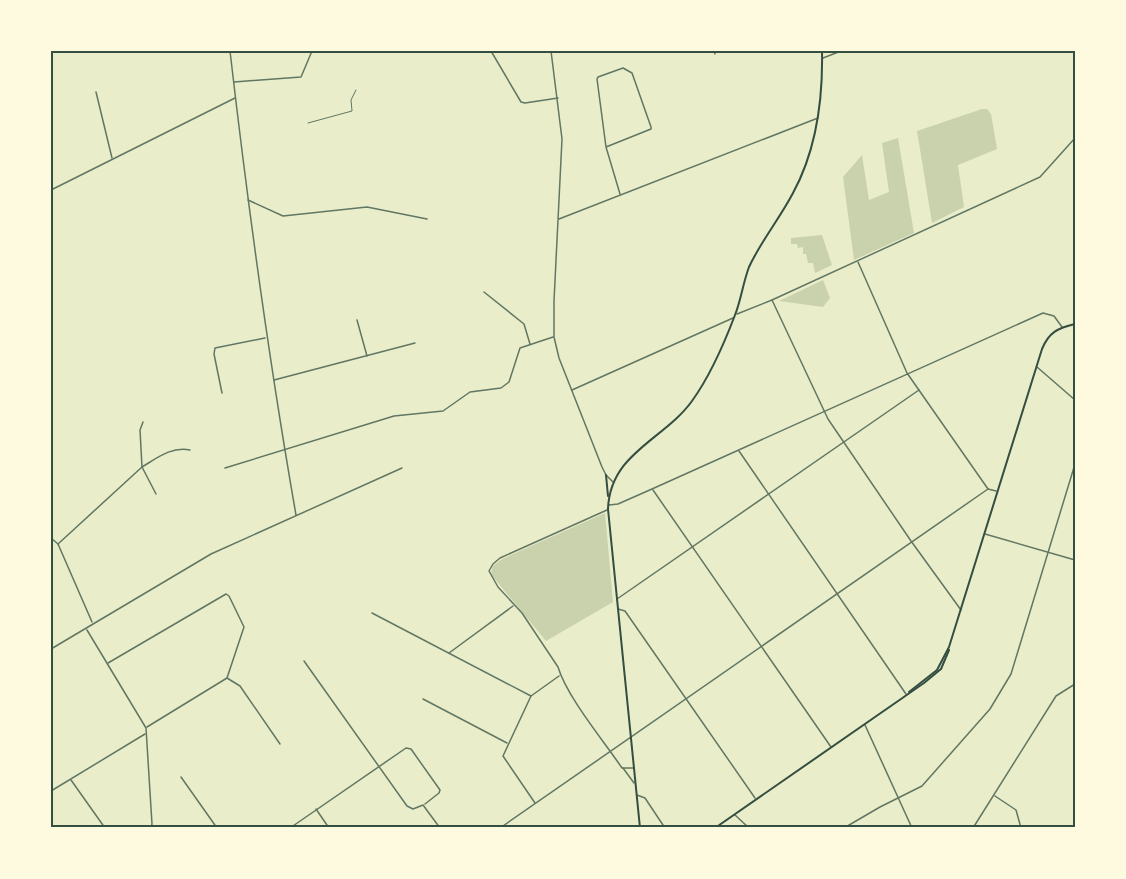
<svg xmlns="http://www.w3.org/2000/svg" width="1126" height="879" viewBox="0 0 1126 879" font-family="Cabin,sans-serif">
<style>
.green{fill:#cad2ad}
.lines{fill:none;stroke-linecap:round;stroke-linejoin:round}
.service{stroke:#617663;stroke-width:1}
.minor{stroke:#617663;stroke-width:1.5}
.tertiary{stroke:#617663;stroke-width:1.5}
.secondary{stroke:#344e41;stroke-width:2}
.neatline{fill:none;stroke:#344e41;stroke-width:2}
</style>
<rect width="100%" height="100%" fill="#e9edc9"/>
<g class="green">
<path d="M 982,109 L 987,109 L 991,114 L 997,149 L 958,165 L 964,207 L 932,223 L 917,131 Z"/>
<path d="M 898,138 L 914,233 L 854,260 L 843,177 L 862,155 L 869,200 L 889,192 L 882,143 Z"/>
<path d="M 822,235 L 832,265 L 815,273 L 813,263 L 808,263 L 806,254 L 803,254 L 803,247 L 798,248 L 797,244 L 791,244 L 791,238 Z"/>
<path d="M 823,280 L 830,298 L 823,307 L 779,301 Z"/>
<path d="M 605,513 L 613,602 L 546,641 L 493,577 L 491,573 L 493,566 L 502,559 Z"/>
</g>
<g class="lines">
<path class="service" d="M 308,123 L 352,111 L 351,100 L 356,90"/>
<g class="minor">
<path d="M 230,51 C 248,207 269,361 296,515"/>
<path d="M 491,51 L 521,102 L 525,103 L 558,98"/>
<path d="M 714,51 L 715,54"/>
<path d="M 823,58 L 841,51"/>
<path d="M 234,82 L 301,77 L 312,51"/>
<path d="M 96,92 L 112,158"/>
<path d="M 606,147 L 651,129 L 651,127 L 632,73 L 623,68 L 598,77 L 597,79 L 606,147 L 620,194"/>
<path d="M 51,190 L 235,98"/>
<path d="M 248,200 L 283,216 L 367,207 L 427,219"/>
<path d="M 559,219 L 818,118"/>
<path d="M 858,262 L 907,373 L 988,489 L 996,491"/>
<path d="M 484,292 L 524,324 L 530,344"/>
<path d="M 772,300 L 828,419 L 911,541 L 961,610"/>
<path d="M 737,314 L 772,300 L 1040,177 L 1075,138"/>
<path d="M 357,320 L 367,356"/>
<path d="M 1037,367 L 1075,400"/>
<path d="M 274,380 L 415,343"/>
<path d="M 572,390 L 733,318"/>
<path d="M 222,393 L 214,354 L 215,348 L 265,338"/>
<path d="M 739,451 L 906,694"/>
<path d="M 225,468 L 394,416 L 443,411 L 470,392 L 501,388 L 509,382 L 520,348 L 553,337"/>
<path d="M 653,490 L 831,747"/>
<path d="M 156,494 L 142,467 C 157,458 172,446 190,450"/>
<path d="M 609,505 L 618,504 L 652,489 L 1043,313 L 1054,316 L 1062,327"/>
<path d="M 607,510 L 500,558 L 493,564 L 489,571 L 498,587 L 522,613 L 558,667 C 567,697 603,740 622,768 L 633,768"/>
<path d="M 985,534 L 1075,560"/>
<path d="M 51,538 L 58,544 L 92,622"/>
<path d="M 58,544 L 142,467 L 140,430 L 143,422"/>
<path d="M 617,599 L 919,390"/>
<path d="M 618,609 L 625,611 L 755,798"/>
<path d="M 372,613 L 531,696"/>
<path d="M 87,630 L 146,728 L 152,824 L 151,828"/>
<path d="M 51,649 L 211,554 L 402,468"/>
<path d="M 449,653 L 513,606"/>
<path d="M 304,661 L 407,806 L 413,809 L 423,805 L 440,828"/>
<path d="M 108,663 L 226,594 L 229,596 L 244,627 L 227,678"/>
<path d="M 423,699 L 507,743"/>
<path d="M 865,725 L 912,828"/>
<path d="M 147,727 L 227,678 L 240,686 L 280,744"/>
<path d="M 623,768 L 634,783"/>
<path d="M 181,777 L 217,828"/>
<path d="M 71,780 L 105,828"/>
<path d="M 51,791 L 145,734"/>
<path d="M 637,795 L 645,798 L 665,828"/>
<path d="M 995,796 L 1016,810 L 1021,828"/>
<path d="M 535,803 L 503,756 L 531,696 L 559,676"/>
<path d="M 316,809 L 329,828"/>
<path d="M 735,815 L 749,828"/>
<path d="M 290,828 L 406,748 L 411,749 L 440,790 L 439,793 L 425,804"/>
<path d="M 500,828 L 988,489"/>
<path d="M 844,828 L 880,807 L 922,786 L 990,709 L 1011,674 L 1075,464"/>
<path d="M 973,828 L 1056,696 L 1075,684"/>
</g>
<path class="tertiary" d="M 551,51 L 562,139 L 554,301 L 554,337 L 559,358 L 602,467 L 606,475 L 613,482"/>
<g class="secondary">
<path d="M 606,475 L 608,496"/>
<path d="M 909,692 L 937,670 L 949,647 L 1042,349 C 1049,332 1058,328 1075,324"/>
<path d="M 640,828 L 608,509 C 610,453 664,440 692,401 C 710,376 724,344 735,315 C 741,300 743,283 749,267 C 761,241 780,218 793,193 C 817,149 823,100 822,51"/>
<path d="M 715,828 L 924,683 L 941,669 L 949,650"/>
</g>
</g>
<rect width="1126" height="879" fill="none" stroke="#fefae0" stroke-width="105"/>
<rect x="52" y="52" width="1022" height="774" class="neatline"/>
</svg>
